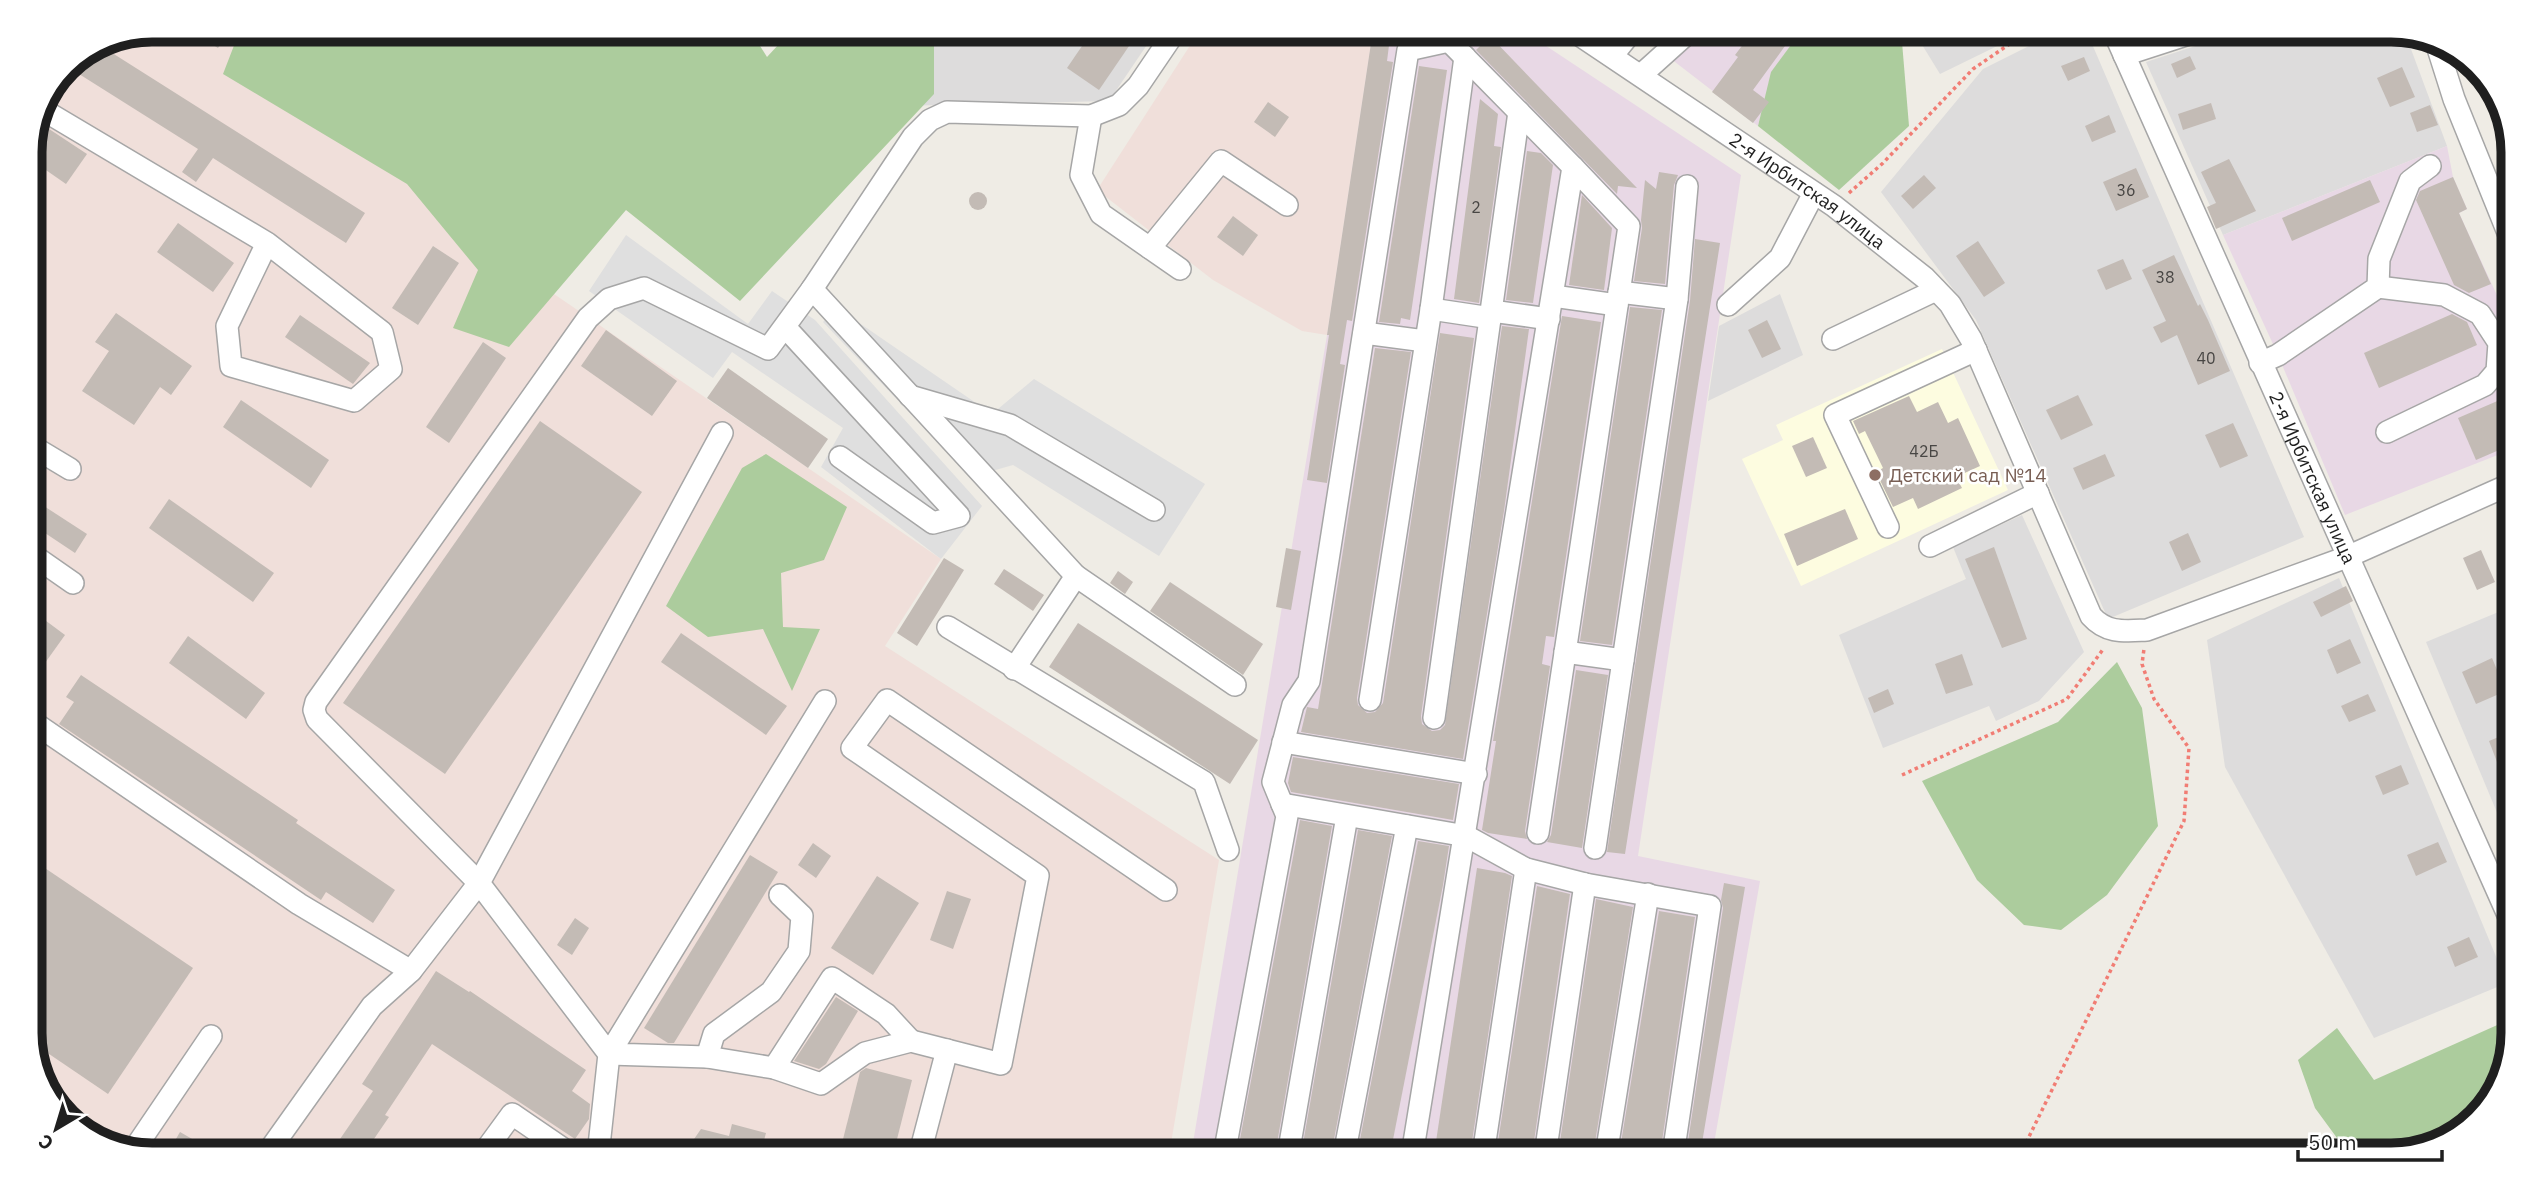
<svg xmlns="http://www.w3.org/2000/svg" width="2543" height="1185" viewBox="0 0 2543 1185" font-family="'IBM Plex Sans',sans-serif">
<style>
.residential{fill:#dddcdc}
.industrial{fill:#e8d8e5}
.education{fill:#fdfce0}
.military{fill:#f0dfda}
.forest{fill:#accc9d}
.parking{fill:#dfdfdf}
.building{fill:#c3bbb5}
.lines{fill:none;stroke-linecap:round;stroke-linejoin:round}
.minor-casing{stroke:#a6a6a6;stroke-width:24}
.path{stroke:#f17d74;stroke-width:3.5;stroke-dasharray:3.5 3.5;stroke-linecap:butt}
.minor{stroke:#fff;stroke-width:21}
.education-dot{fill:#8d6e63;stroke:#fff;stroke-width:2.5}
.labels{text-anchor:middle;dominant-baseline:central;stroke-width:5;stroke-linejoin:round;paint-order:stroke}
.number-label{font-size:16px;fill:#484644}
.street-label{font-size:19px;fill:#1f1f1f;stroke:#fff}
.education-label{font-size:19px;fill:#785e54;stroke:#fff;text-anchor:start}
.rim{fill:none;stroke:#1f1f1f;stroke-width:9}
</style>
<rect width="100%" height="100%" fill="#efece5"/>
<g class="residential">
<path d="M 784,30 L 1157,30 L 1109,101 L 897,106 Z"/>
<path d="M 1913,30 L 2030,30 L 1940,74 Z"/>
<path d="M 2061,30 L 2086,30 L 2304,537 L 2108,619 L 1976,320 L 1881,192 L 1983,69 Z"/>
<path d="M 2245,30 L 2391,30 L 2405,33 L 2447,146 L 2223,235 L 2146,62 Z"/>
<path d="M 2489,81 L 2492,84 L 2513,144 L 2513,210 L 2504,189 Z"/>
<path d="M 1780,294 L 1803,355 L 1708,401 L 1719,326 Z"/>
<path d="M 2022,515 L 2084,652 L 2039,701 L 1996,721 L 1989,706 L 1883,748 L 1839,635 L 1966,579 L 1953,547 Z"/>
<path d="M 2339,578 L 2507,983 L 2374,1038 L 2225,767 L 2207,640 Z"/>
<path d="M 2513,606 L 2513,851 L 2426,642 Z"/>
</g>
<g class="industrial">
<path d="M 1373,30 L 1522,30 L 1741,175 L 1638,856 L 1760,881 L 1712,1155 L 1191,1155 L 1327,335 Z"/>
<path d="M 1606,30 L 1802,30 L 1772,72 L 1758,126 L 1640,35 L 1628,46 Z"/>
<path d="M 2447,146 L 2453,177 L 2467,209 L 2459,213 L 2513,330 L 2513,449 L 2345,515 L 2278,355 L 2223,235 Z"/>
</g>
<path class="education" d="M 1942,349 L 2008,490 L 1801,586 L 1742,459 L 1783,440 L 1776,425 Z"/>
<g class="military">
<path d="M 152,30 L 256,30 L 503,259 L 941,559 L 885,646 L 1219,860 L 1169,1155 L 152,1155 L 105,1146 L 51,1101 L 30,1041 L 30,145 L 66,65 L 106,39 Z"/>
<path d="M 1200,30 L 1373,30 L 1327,335 L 1302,331 L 1213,280 L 1097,190 Z"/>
</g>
<g class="forest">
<path d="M 240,30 L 750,30 L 767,57 L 792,30 L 934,30 L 934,94 L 740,301 L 626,210 L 509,347 L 453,328 L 478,270 L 407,184 L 223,74 Z"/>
<path d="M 1802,30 L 1901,30 L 1909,126 L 1839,190 L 1758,126 L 1771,72 Z"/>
<path d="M 766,454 L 847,507 L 824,560 L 781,573 L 783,627 L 820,629 L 792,691 L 763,629 L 708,637 L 666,606 L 742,468 Z"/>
<path d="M 2117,662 L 2142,708 L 2158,826 L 2107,895 L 2061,930 L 2024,925 L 1977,880 L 1922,781 L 2058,722 Z"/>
<path d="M 2513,1018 L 2513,1033 L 2504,1080 L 2459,1135 L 2391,1155 L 2351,1155 L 2348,1153 L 2315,1108 L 2298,1060 L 2337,1028 L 2374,1080 Z"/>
</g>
<g class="parking">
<path d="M 626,235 L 748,324 L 772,291 L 815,320 L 982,506 L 941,559 L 821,467 L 843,428 L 732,352 L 713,378 L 589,291 Z"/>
<path d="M 836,307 L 992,414 L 1034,379 L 1205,484 L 1159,556 L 1013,465 L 971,477 L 823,322 Z"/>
</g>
<g class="building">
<path d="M 189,30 L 230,30 L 218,48 Z"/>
<path d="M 1093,30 L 1140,30 L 1099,90 L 1067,68 Z"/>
<path d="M 1373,30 L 1391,30 L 1387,61 L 1393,62 L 1352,321 L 1347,320 L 1340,364 L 1345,365 L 1327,483 L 1307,480 L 1329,335 L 1327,335 Z"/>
<path d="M 1754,30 L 1763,30 L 1785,46 L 1753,90 L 1769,102 L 1753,123 L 1712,92 L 1738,57 L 1735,55 Z"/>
<path d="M 1490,36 L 1538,86 L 1637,188 L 1618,186 L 1617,194 L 1476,50 Z"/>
<path d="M 98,44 L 365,213 L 346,243 L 213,158 L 196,182 L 182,172 L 198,149 L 79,74 Z"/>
<path d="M 2190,56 L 2196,69 L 2177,78 L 2171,64 Z"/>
<path d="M 2084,57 L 2090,71 L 2068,81 L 2061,66 Z"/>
<path d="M 1419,66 L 1447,70 L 1410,320 L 1401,318 L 1400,324 L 1379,322 Z"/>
<path d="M 2402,67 L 2415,97 L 2390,107 L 2377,78 Z"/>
<path d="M 1480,99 L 1498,114 L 1494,146 L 1501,147 L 1479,303 L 1454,299 Z"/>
<path d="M 1268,102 L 1289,117 L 1275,137 L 1254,122 Z"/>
<path d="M 2211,103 L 2216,119 L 2183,130 L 2178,114 Z"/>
<path d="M 2430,105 L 2438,125 L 2417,132 L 2410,113 Z"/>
<path d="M 2109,115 L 2116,132 L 2092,142 L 2085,126 Z"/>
<path d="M 40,123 L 87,154 L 66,184 L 30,159 L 30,144 Z"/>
<path d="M 1527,151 L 1541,153 L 1553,165 L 1533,303 L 1506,300 Z"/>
<path d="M 2229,159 L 2256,211 L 2216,229 L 2207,207 L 2216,203 L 2201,172 Z"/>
<path d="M 2136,168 L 2149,197 L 2116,211 L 2103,182 Z"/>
<path d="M 1659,172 L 1678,175 L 1674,185 L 1665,284 L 1634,281 L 1642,228 L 1641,220 L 1645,180 L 1656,189 Z"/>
<path d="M 1924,175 L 1936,188 L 1913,209 L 1901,196 Z"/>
<path d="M 2453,177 L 2467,209 L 2459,213 L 2491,284 L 2469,293 L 2454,285 L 2416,200 L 2420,191 Z"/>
<path d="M 2370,180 L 2380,202 L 2292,241 L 2282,218 Z"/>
<circle cx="978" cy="201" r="9"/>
<path d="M 1582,195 L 1612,228 L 1604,290 L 1569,285 Z"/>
<path d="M 1233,216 L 1258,235 L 1243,256 L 1217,237 Z"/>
<path d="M 178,223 L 234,263 L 213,292 L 157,252 Z"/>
<path d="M 1695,239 L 1720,243 L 1625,854 L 1607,852 L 1690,301 Z"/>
<path d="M 1978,241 L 2005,283 L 1984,297 L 1956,256 Z"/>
<path d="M 433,246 L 459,263 L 418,325 L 392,308 Z"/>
<path d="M 2174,255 L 2198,306 L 2200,304 L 2208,320 L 2230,371 L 2198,385 L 2177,335 L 2161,343 L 2153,327 L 2166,321 L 2142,270 Z"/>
<path d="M 2123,259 L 2132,279 L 2106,290 L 2097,270 Z"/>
<path d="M 1630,307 L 1662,310 L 1612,645 L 1580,641 Z"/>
<path d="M 116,313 L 192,366 L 171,395 L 160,387 L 134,425 L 82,391 L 109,351 L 95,342 Z"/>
<path d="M 2452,314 L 2467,322 L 2477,345 L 2379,388 L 2364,353 Z"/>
<path d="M 300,315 L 370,363 L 353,384 L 285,337 Z"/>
<path d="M 1562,316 L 1601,322 L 1554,637 L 1546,636 L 1542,664 L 1550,666 L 1525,831 L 1527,839 L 1488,833 L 1482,830 L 1496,741 L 1493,741 Z"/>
<path d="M 1767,320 L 1781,349 L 1762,358 L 1748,330 Z"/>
<path d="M 1502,326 L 1529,329 L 1504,511 L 1463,759 L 1301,732 L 1307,707 L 1318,709 L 1375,348 L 1411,352 L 1357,698 L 1358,705 L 1367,713 L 1375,712 L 1383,703 L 1440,333 L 1474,338 L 1421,716 L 1422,724 L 1432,731 L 1440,730 L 1445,725 Z"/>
<path d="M 606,330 L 677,381 L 652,416 L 581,366 Z"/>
<path d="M 483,342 L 506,358 L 449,443 L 426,427 Z"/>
<path d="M 728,368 L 828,439 L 808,468 L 707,398 Z"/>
<path d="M 2078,395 L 2093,425 L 2061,440 L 2046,410 Z"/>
<path d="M 1909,396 L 1917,412 L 1938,402 L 1948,423 L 1958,418 L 1980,466 L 1956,477 L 1962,488 L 1918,509 L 1913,498 L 1893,507 L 1876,472 L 1883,468 L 1865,431 L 1859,434 L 1853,421 Z"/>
<path d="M 2502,399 L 2513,424 L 2513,444 L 2476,460 L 2458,418 Z"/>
<path d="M 241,400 L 329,460 L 311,488 L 223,427 Z"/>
<path d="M 540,421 L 642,492 L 445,774 L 343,703 Z"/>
<path d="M 2233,423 L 2248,456 L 2220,468 L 2205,435 Z"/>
<path d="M 1813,437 L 1827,468 L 1806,477 L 1792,446 Z"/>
<path d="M 2105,454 L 2115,476 L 2083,490 L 2073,468 Z"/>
<path d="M 30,497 L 87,534 L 75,553 L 30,523 Z"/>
<path d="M 169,499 L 274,573 L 253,602 L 149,528 Z"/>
<path d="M 1845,509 L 1858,539 L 1797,566 L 1784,534 Z"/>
<path d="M 2188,533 L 2201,562 L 2182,571 L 2169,542 Z"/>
<path d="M 1994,547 L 2027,639 L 2002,648 L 1965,559 Z"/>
<path d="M 1286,548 L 1301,551 L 1291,610 L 1276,607 Z"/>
<path d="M 2481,550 L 2495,582 L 2477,590 L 2463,558 Z"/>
<path d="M 944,558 L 964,570 L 917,646 L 897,633 Z"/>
<path d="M 1004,569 L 1044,595 L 1033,611 L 994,584 Z"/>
<path d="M 1118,571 L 1133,582 L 1125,594 L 1110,583 Z"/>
<path d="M 1170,582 L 1263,644 L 1243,675 L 1150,611 Z"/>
<path d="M 2346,586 L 2353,601 L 2321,617 L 2313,602 Z"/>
<path d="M 30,609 L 65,635 L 30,684 Z"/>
<path d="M 1078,623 L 1258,740 L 1230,784 L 1049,667 Z"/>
<path d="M 681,633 L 787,706 L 766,735 L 661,662 Z"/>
<path d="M 188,636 L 265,693 L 246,719 L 169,663 Z"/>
<path d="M 2350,639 L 2361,663 L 2337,674 L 2327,650 Z"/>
<path d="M 1962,654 L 1973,685 L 1946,694 L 1935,664 Z"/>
<path d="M 2492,658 L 2506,691 L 2476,704 L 2462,672 Z"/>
<path d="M 1576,670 L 1608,675 L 1582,848 L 1547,842 L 1551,835 Z"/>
<path d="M 81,675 L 298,820 L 296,823 L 395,890 L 373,923 L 326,892 L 321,900 L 59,724 L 74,702 L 66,697 Z"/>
<path d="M 1888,689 L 1894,704 L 1874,713 L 1868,698 Z"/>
<path d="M 2368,694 L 2376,711 L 2349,722 L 2341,706 Z"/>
<path d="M 2513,731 L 2513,756 L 2497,762 L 2489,741 Z"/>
<path d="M 1293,757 L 1459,784 L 1453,820 L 1291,792 L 1288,783 Z"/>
<path d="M 2401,765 L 2409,784 L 2383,795 L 2375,776 Z"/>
<path d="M 1300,820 L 1332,826 L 1275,1155 L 1237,1155 Z"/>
<path d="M 1358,830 L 1392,836 L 1331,1155 L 1301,1155 Z"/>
<path d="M 1418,841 L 1449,846 L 1443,885 L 1390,1155 L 1357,1155 Z"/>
<path d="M 2438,842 L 2447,862 L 2416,876 L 2407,855 Z"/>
<path d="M 813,843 L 831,856 L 816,878 L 798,865 Z"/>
<path d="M 750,855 L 778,872 L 674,1043 L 668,1043 L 644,1028 Z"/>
<path d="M 30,858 L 193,968 L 108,1094 L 30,1041 Z"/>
<path d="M 1477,868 L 1505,873 L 1512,876 L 1470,1155 L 1434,1155 Z"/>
<path d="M 877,876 L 919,903 L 873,975 L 831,948 Z"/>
<path d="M 1724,883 L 1745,887 L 1700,1155 L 1686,1155 L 1723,908 L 1721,900 Z"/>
<path d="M 1537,886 L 1570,894 L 1532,1155 L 1496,1155 Z"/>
<path d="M 947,891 L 971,899 L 953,949 L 930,940 Z"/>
<path d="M 1596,899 L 1633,907 L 1593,1155 L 1558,1155 Z"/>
<path d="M 1659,911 L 1695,917 L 1660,1155 L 1619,1155 Z"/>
<path d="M 575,918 L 589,928 L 572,955 L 557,945 Z"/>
<path d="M 2469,937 L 2478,957 L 2455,967 L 2447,947 Z"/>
<path d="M 436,971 L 469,992 L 470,991 L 586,1070 L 572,1091 L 590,1104 L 589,1119 L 575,1139 L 432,1044 L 385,1115 L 389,1117 L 363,1155 L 329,1155 L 373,1091 L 362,1084 Z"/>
<path d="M 836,997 L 858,1011 L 826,1064 L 819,1069 L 794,1061 Z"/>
<path d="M 866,1068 L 912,1080 L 893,1155 L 839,1155 L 860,1072 Z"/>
<path d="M 732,1124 L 766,1133 L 760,1155 L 683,1155 L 701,1129 L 729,1136 Z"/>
<path d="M 180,1132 L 220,1155 L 177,1155 L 169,1151 Z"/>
</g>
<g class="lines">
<g class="minor-casing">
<g id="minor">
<path id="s1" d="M 1572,30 L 1834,206 L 1925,278 L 1950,304 L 1971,339 L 2091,616 C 2107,634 2125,631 2147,630 L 2347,557 L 2513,483"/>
<path id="s2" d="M 2113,30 L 2513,926"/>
<path d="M 1075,32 L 1076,30"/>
<path d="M 2435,39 L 2454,99 L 2513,245"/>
<path d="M 2124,55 L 2201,30"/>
<path d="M 1612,56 L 1633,30"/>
<path d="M 1641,75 L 1691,30"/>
<path d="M 45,111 L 267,243 L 382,332 L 391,369 L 354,401 L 231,366 L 227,326 L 267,243"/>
<path d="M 1091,116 L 1081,175 L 1101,214 L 1180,269"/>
<path d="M 1150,248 L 1221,161 L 1287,205"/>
<path d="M 2378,287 L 2444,295 L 2480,314 L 2499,343 L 2497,371 L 2485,385 L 2387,432"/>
<path d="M 812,289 L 1076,576 L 1014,669"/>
<path d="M 1619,292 L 1677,299"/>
<path d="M 1553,296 L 1617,305"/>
<path d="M 1728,305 L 1780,258 L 1814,193"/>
<path d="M 1431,309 L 1491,318"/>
<path d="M 1492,311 L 1549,319"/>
<path d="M 785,327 L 959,516 L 933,523 L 840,457"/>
<path d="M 1364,333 L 1425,341"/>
<path d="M 1833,339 L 1936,290"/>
<path d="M 2260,363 L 2278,355 L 2378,287 L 2379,259 L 2410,181 L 2430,166"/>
<path d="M 910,396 L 1010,425 L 1154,510"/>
<path d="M 30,445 L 70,469"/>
<path d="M 1888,527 L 1835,415 L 1976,350"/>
<path d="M 1930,546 L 2038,493"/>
<path d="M 30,553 L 73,583"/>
<path d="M 1076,576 L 1235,685"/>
<path d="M 948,627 L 1204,782 L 1228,850"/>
<path d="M 1565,652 L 1623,660"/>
<path d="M 1370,700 L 1431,309 L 1465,57"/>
<path d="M 825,701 L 609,1054 L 707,1057 L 774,1068 L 821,1084 L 865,1053 L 911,1041 L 1001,1064 L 1038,876 L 852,748 L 887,700 L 1166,890"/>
<path d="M 1434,718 L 1519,112"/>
<path d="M 30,720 L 299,904 L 411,971 L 479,883 L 317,719 L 314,710 L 316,702 L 588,318 L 609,299 L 644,288 L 768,349 L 812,289 L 913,137 L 930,120 L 947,112 L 1091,116 L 1119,105 L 1138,86 L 1176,30"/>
<path d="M 1283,742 L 1476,774"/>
<path d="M 1282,804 L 1466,836 L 1526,869 L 1585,884 L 1710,906 L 1673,1155"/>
<path d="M 1538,833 L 1629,226 L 1573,167"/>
<path d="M 1595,848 L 1677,299 L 1687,186"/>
<path d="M 707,1057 L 714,1034 L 771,992 L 799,951 L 802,916 L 780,895"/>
<path d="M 774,1068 L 832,978 L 886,1014 L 911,1041"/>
<path d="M 133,1151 L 211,1036"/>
<path d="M 266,1155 L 372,1006 L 411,971"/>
<path d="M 482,1155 L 512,1114 L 572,1155"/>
<path d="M 598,1155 L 609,1054 L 479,883 L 722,433"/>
<path d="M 925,1155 L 921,1149 L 947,1050"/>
<path d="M 1224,1155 L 1287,816 L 1273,782 L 1293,705 L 1309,681 L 1408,50 L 1449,41 L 1456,30"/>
<path d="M 1288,1155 L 1347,816"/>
<path d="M 1344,1155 L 1407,826"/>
<path d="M 1412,1155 L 1573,167 L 1449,41"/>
<path d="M 1483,1155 L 1526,869"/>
<path d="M 1545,1155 L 1585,884"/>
<path d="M 1606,1155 L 1648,894"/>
</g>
</g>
<g class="path">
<path d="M 1849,193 L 1883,163 L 1973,69 L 2014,41 L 2040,30"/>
<path d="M 1902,775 L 2067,699 L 2104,648"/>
<path d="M 2020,1155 L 2184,821 L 2189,748 L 2154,699 L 2142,664 L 2144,649"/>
</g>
<use href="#minor" class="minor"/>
</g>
<circle class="education-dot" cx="1875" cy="475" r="7"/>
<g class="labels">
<g class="number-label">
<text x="2126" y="190">36</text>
<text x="1476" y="207">2</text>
<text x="2165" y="277">38</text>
<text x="2206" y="358">40</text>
<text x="1924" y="451">42Б</text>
</g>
<g class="street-label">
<text stroke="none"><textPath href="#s1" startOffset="285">2-я Ирбитская улица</textPath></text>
<text stroke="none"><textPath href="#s2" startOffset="490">2-я Ирбитская улица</textPath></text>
</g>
<g class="education-label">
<text x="1889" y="475">Детский сад №14</text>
</g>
</g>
<path d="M0 0H2543V1185H0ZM152 42H2391A110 110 0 0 1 2501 152V1033A110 110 0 0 1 2391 1143H152A110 110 0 0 1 42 1033V152A110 110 0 0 1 152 42Z" fill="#fff" fill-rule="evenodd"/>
<path class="rim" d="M152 42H2391A110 110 0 0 1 2501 152V1033A110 110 0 0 1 2391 1143H152A110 110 0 0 1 42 1033V152A110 110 0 0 1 152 42Z"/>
<g transform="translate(56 1129) rotate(218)" stroke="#ffffff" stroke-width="5" paint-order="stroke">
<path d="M0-5L12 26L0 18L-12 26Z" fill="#1f1f1f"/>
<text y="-10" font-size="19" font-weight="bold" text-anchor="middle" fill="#1f1f1f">С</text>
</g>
<path d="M2298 1150v10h144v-10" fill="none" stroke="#1f1f1f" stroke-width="3.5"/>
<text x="2308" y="1150" font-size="21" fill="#1f1f1f" stroke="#ffffff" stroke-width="5" paint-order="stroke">50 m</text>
</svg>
